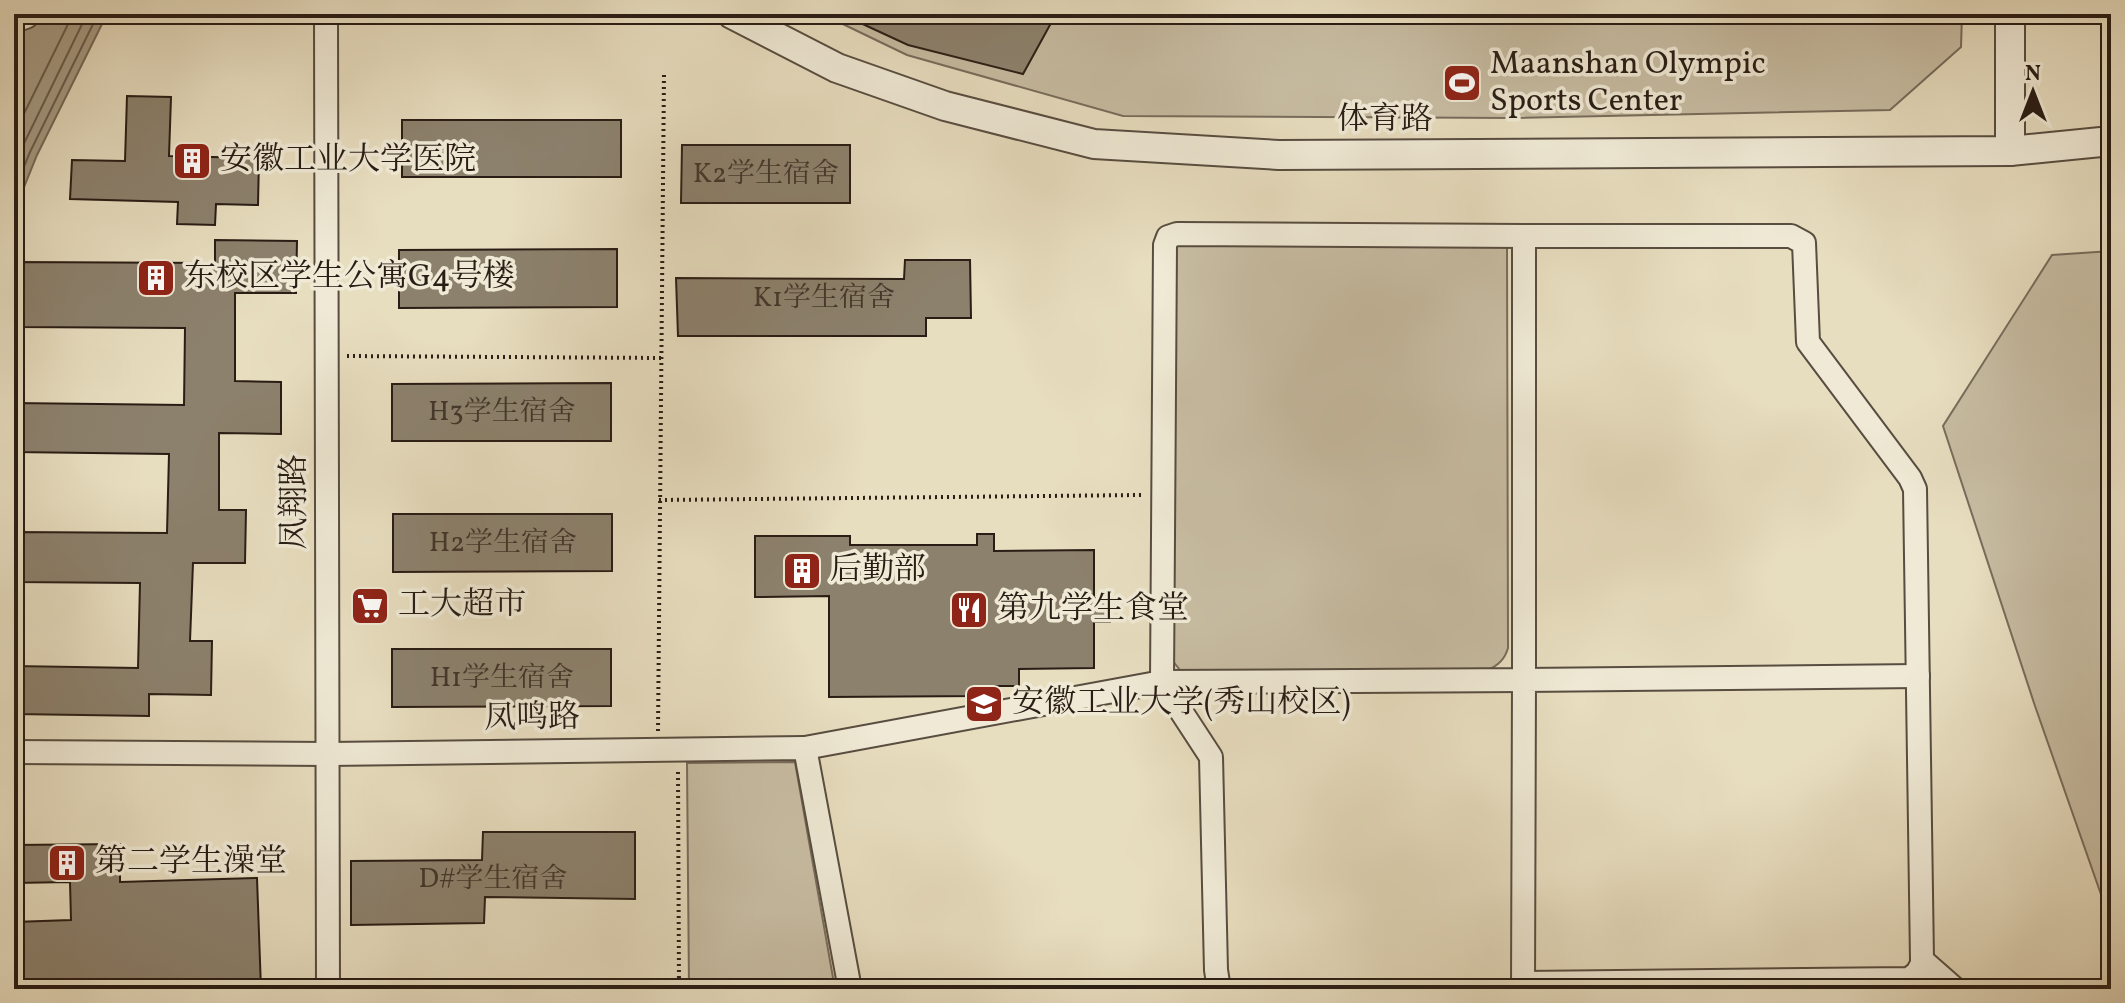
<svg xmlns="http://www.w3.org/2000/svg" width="2125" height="1003" viewBox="0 0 2125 1003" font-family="Vollkorn,'Noto Serif SC',serif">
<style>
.green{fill:#c7bca2;stroke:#786c5c;stroke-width:2}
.water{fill:#a69c85;stroke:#746958;stroke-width:2}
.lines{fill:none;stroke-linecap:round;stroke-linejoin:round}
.shore{stroke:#685c4d;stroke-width:2}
.building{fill:#8c816d;stroke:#291d15;stroke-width:2}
.minor-casing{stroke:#584d40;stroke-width:26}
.tertiary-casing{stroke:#584d40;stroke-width:32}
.path{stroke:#291d15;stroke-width:4;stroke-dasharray:2 4;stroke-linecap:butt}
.minor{stroke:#efe9d5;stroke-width:22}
.tertiary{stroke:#efe9d5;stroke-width:28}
.labels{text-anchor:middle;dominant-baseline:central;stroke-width:7;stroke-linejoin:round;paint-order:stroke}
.number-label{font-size:28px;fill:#42362b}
.poi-label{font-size:32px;fill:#291d15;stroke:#efe9d5;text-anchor:start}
.street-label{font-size:32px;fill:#291d15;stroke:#efe9d5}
</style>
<rect width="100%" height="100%" fill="#e7ddbf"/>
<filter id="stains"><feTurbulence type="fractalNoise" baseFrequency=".0025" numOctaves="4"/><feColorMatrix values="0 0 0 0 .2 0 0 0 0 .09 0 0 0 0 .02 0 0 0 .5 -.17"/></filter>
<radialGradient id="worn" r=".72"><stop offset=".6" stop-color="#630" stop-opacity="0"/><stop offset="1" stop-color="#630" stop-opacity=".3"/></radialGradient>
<g class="green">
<path d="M 822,14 L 1962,14 L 1961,47 L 1890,110 L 1512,118 L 1123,116 L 907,55 Z"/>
<path d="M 1179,243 L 1503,243 L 1507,248 L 1508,648 C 1505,659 1498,666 1487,670 L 1180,670 L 1172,660 L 1176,247 Z"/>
<path d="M 2111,251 L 2111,923 L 2035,706 L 1943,426 L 2052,255 Z"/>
<path d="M 795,762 L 835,989 L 689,989 L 687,763 Z"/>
</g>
<path class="water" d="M 17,14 L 107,14 L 37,155 L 14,212 L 14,21 Z"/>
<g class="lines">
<g class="shore">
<path d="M 14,134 L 73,14"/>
<path d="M 14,164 L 87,14"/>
<path d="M 14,191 L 30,152 L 98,14"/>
</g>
</g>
<g class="building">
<path d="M 841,14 L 1056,14 L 1023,74 L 908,45 Z"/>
<path d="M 127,96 L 171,97 L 169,156 L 259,158 L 258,205 L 216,204 L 215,225 L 177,224 L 178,202 L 70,199 L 72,160 L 125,161 Z"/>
<rect x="402" y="120" width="219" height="57"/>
<path d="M 682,145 L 850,145 L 850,203 L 681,203 Z"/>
<path d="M 215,240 L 297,241 L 296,293 L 235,293 L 235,381 L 281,382 L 281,434 L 219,433 L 219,510 L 246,510 L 245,563 L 193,563 L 190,641 L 212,641 L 211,695 L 149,694 L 149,716 L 14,714 L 14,666 L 138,668 L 140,583 L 14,582 L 14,532 L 167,533 L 169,454 L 14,452 L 14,403 L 184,405 L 185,328 L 14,327 L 15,262 L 215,263 Z"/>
<path d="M 617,249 L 617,307 L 399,308 L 399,250 Z"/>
<path d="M 905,260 L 970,260 L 971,318 L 926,318 L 926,336 L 678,336 L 676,278 L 904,279 Z"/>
<path d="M 611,383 L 611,441 L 392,441 L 392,384 Z"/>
<path d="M 393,514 L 612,514 L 612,571 L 393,572 Z"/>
<path d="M 977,534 L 994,534 L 994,551 L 1094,550 L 1094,598 L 1110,598 L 1110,622 L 1094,622 L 1094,668 L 1019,669 L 1019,686 L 979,686 L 979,696 L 829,697 L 829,596 L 755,597 L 755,536 L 850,536 L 850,545 L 977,545 Z"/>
<path d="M 392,649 L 611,649 L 611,706 L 392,707 Z"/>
<path d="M 483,832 L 635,832 L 635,899 L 485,897 L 484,923 L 351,925 L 351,861 L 482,860 Z"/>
<path d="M 120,844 L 120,882 L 257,878 L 261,989 L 14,989 L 14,922 L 71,920 L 70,882 L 14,883 L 14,845 Z"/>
</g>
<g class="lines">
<g class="minor-casing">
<g id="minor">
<path d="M 326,14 L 328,989"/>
<path d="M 1524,236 L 1791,236 L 1804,243 L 1808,342 L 1910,478 L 1915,489 L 1922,960 L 1955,989"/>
<path d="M 805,748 L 1162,682 L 1524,680 L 1524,236 L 1177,234 L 1168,237 L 1165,245 L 1162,682 L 1211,757 L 1216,970 L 1219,989"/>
<path d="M 14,752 L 329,754 L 805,748 L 850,989"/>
<path d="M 1523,983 L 1909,979 L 1917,973 L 1923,962"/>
<path d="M 1523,989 L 1524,680 L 1918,676"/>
</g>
</g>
<g class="tertiary-casing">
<g id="tertiary">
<path d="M 732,14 L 837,68 L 945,106 L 1094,144 L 1279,155 L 2010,151 L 2111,141"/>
<path d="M 14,18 L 25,14"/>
<path d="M 2010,151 L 2010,14"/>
</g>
</g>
<g class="path">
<path d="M 347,356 L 661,358"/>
<path d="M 659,500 L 1141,495"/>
<path d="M 658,731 L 664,74"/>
<path d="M 678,772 L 679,989"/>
</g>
<use href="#minor" class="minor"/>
<use href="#tertiary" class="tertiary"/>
</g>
<defs>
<g id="stadium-square" transform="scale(2)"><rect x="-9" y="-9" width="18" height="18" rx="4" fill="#8f2418" stroke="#efe9d5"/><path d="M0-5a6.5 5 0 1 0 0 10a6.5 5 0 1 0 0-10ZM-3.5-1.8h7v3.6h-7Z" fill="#fff"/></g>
<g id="building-square" transform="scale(2)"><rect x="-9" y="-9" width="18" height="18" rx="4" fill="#8f2418" stroke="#efe9d5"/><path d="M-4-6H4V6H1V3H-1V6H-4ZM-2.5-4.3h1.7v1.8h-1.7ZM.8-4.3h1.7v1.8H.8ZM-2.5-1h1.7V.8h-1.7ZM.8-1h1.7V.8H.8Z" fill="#fff"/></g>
<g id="supermarket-square" transform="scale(2)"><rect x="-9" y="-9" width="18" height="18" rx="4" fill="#8f2418" stroke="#efe9d5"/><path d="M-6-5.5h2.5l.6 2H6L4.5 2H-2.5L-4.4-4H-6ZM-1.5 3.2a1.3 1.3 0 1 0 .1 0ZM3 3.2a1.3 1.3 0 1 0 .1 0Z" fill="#fff"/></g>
<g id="restaurant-square" transform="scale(2)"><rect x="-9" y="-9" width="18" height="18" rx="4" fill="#8f2418" stroke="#efe9d5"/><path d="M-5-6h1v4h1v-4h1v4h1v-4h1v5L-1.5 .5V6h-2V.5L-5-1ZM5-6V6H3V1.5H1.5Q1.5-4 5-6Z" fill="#fff"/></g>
<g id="university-square" transform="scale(2)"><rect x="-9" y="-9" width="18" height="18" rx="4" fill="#8f2418" stroke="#efe9d5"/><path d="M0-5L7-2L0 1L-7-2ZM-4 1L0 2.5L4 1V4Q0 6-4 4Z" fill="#fff"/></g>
</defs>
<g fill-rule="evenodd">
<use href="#stadium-square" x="1462" y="83"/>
<use href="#building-square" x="192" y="161"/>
<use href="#building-square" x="156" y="278"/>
<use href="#building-square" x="802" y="571"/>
<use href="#supermarket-square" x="370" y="606"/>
<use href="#restaurant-square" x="969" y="610"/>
<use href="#university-square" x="984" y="704"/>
<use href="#building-square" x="67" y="863"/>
</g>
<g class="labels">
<g class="number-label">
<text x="766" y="174">K2学生宿舍</text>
<text x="824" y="298">K1学生宿舍</text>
<text x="502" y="412">H3学生宿舍</text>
<text x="503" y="543">H2学生宿舍</text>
<text x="502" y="678">H1学生宿舍</text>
<text x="493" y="879">D#学生宿舍</text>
</g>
<g class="poi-label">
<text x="1490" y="65">Maanshan Olympic<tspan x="1490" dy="37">Sports Center</tspan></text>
<text x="220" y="161">安徽工业大学医院</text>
<text x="184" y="278">东校区学生公寓G4号楼</text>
<text x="830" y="571">后勤部</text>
<text x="398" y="606">工大超市</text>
<text x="997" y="610">第九学生食堂</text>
<text x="1012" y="704">安徽工业大学(秀山校区)</text>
<text x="95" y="863">第二学生澡堂</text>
</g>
<g class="street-label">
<text x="1385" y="121">体育路</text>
<text transform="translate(296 502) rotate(-90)">凤翔路</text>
<text transform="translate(532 719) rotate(-1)">凤鸣路</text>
</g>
</g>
<rect width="2125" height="1003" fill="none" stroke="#e7ddbf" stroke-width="48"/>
<rect x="16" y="16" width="2093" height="971" fill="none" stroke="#291d15" stroke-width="4"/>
<rect x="24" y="24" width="2077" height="955" fill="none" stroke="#291d15" stroke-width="2"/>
<g transform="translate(2033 92)" stroke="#efe9d5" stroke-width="6" paint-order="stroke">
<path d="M0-6L14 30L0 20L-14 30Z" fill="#291d15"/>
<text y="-12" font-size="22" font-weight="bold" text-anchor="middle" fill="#291d15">N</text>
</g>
<rect width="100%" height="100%" filter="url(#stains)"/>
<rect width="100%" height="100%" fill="url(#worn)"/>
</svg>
